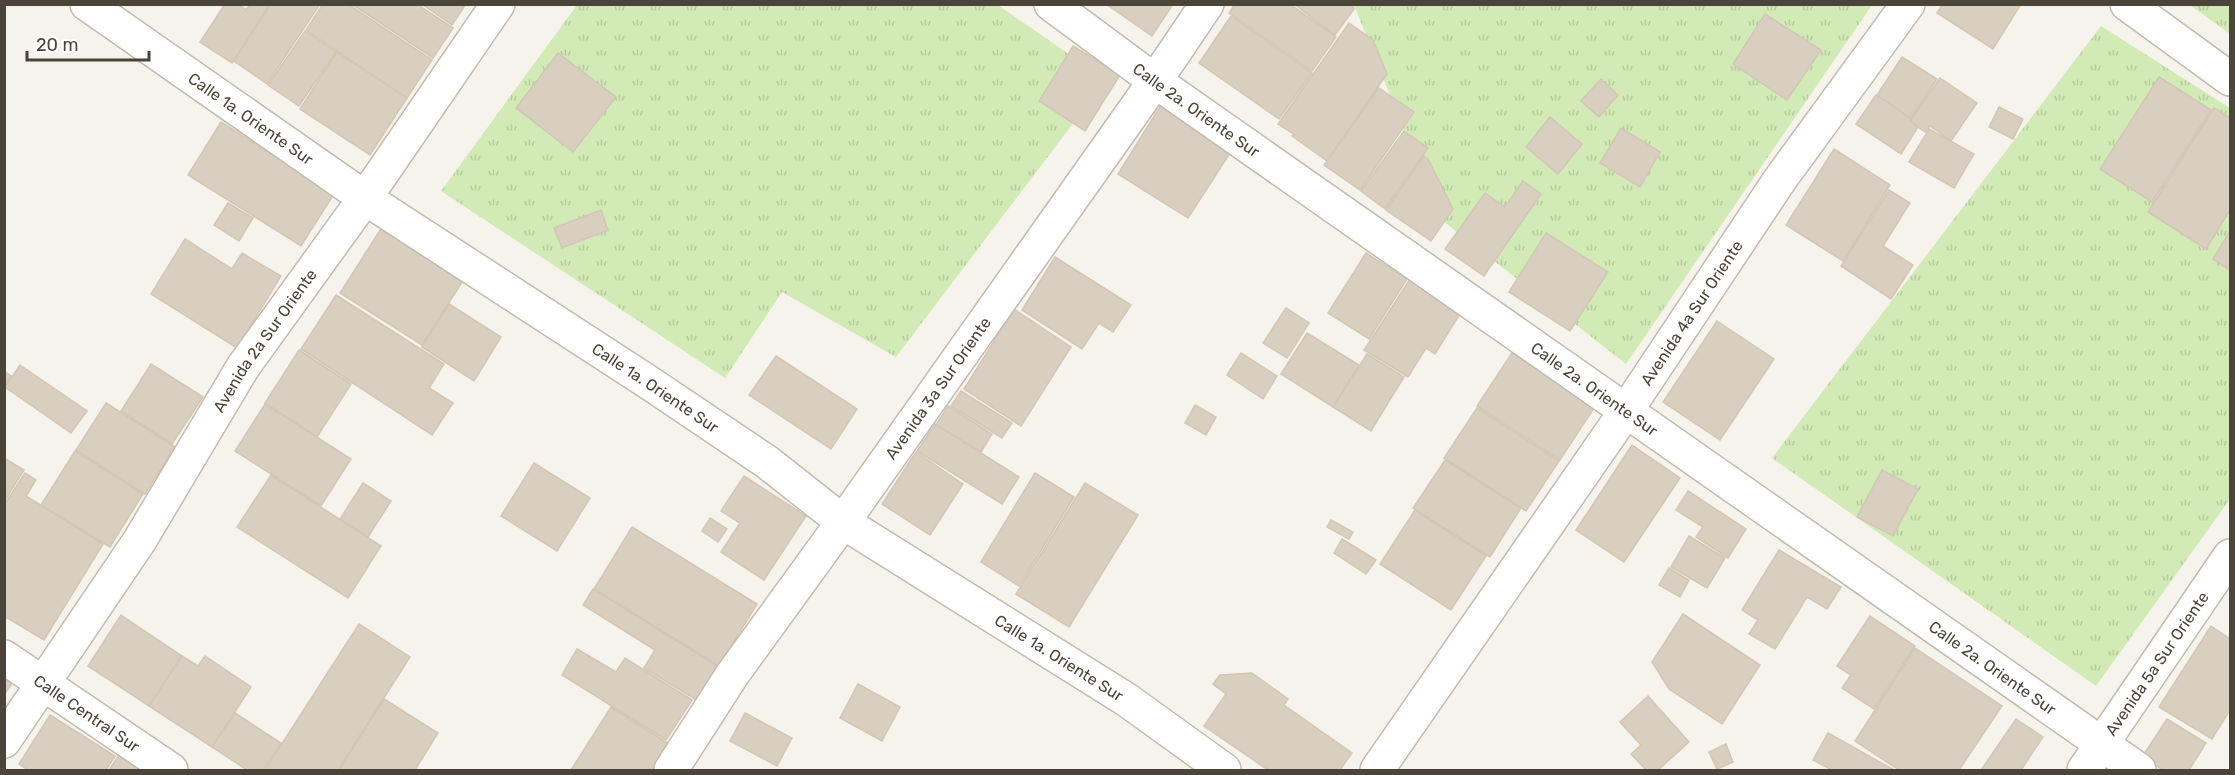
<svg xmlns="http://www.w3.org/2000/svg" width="2235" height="775" viewBox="0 0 2235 775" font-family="Rubik,sans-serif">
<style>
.grass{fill:url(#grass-tufts)}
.building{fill:#d8cfc1;stroke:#d3c7b4;stroke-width:1.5}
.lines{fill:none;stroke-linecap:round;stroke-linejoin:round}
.minor-casing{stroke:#c2bbae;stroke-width:36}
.minor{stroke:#fff;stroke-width:33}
.labels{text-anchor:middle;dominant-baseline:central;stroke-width:6;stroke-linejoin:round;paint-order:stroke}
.street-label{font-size:16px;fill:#4b4439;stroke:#fff}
</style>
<defs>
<pattern id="grass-tufts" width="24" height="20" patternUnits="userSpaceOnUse" patternTransform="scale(1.5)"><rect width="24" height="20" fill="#d2eab5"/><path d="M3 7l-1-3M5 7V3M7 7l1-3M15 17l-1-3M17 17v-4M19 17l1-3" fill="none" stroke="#b6ca9c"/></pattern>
</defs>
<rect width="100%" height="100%" fill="#f6f3ec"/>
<g class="grass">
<path d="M 577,5 L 998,5 L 1106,80 L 896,357 L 782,292 L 725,378 L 441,191 Z"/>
<path d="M 1354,5 L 1872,5 L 1626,364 L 1439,218 Z"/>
<path d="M 2190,5 L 2230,5 L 2230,34 Z"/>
<path d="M 2101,26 L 2230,108 L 2230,499 L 2096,686 L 1772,458 Z"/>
</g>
<g class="building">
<path d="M 225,4 L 239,4 L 246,10 L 250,4 L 270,4 L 232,63 L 200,42 Z"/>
<path d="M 271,4 L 320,4 L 267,84 L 234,61 Z"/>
<path d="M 323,4 L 348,4 L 432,60 L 407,98 L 306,30 Z"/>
<path d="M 417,4 L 453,28 L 433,58 L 353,5 Z"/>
<path d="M 422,4 L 466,4 L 452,25 Z"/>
<path d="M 1106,4 L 1173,4 L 1152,36 Z"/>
<path d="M 1235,4 L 1290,4 L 1336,37 L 1312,71 L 1229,13 Z"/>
<path d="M 1294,4 L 1352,4 L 1354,9 L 1335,35 Z"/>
<path d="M 1943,4 L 2021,4 L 1993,49 L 1937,13 Z"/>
<path d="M 1765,14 L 1821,50 L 1787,100 L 1733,64 Z"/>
<path d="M 1231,16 L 1312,73 L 1279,119 L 1199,63 Z"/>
<path d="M 1349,23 L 1373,40 L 1387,74 L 1327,161 L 1292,136 L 1294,134 L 1278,124 Z"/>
<path d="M 305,31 L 336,52 L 299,106 L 268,85 Z"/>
<path d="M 1073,46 L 1120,75 L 1085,131 L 1039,101 Z"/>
<path d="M 337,52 L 407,98 L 370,155 L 300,109 Z"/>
<path d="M 558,53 L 616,97 L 573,152 L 516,108 Z"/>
<path d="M 1902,57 L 1937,79 L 1911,118 L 1877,95 Z"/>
<path d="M 2159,77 L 2211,110 L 2152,202 L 2100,169 Z"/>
<path d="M 1940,78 L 1977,103 L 1951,141 L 1930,126 L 1925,132 L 1910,121 Z"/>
<path d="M 1601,79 L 1618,95 L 1599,117 L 1581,101 Z"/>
<path d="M 1379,88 L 1414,112 L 1360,190 L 1324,165 Z"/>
<path d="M 1876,95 L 1911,119 L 1910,121 L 1918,127 L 1901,154 L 1856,124 Z"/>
<path d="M 1161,105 L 1232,150 L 1188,218 L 1118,174 Z"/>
<path d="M 1999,107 L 2023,119 L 2013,139 L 1989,127 Z"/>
<path d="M 2214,108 L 2230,118 L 2230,210 L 2206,249 L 2148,212 Z"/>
<path d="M 1550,117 L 1582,144 L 1558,174 L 1526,147 Z"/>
<path d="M 221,122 L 334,194 L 301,246 L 188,175 Z"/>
<path d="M 1621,128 L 1660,152 L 1640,187 L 1600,163 Z"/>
<path d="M 1929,129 L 1974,154 L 1954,188 L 1909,162 Z"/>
<path d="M 1404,131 L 1428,148 L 1385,209 L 1361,191 Z"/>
<path d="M 1834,149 L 1890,185 L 1843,261 L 1786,225 Z"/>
<path d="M 1424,156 L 1428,159 L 1453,209 L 1431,241 L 1386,210 Z"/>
<path d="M 1523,181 L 1541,194 L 1484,276 L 1445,249 L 1485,193 L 1505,207 Z"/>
<path d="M 1889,190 L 1910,203 L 1883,246 L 1913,265 L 1891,299 L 1841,266 Z"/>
<path d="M 228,203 L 253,218 L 239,241 L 214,225 Z"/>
<path d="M 601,210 L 608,230 L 562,248 L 554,228 Z"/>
<path d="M 384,224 L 466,276 L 422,345 L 340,293 Z"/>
<path d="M 2230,231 L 2230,270 L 2213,259 Z"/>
<path d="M 1546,233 L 1608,272 L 1570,331 L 1509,292 Z"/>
<path d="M 185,239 L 232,269 L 242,253 L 281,276 L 237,348 L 151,294 Z"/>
<path d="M 1366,253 L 1407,279 L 1369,339 L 1328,313 Z"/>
<path d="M 1055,257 L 1131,305 L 1113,332 L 1099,323 L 1082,349 L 1022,310 Z"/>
<path d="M 1412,276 L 1463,309 L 1435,354 L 1426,348 L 1408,377 L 1364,350 Z"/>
<path d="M 336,295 L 444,364 L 429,388 L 453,403 L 432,435 L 301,349 Z"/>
<path d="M 449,304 L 501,337 L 474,381 L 422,347 Z"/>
<path d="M 1286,308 L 1309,323 L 1287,358 L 1263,343 Z"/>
<path d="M 1014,309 L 1071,347 L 1021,426 L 964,389 Z"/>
<path d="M 1717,321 L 1774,359 L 1720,440 L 1663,402 Z"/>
<path d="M 1307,333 L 1359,365 L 1333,407 L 1281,374 Z"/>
<path d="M 299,350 L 351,384 L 317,437 L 265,403 Z"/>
<path d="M 1241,353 L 1277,376 L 1263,399 L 1227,375 Z"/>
<path d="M 1512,353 L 1594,408 L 1560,460 L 1477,406 Z"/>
<path d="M 1367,354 L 1404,377 L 1371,431 L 1333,407 Z"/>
<path d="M 776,356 L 857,409 L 831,449 L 749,395 Z"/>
<path d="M 151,364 L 203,397 L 172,444 L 121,411 Z"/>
<path d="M 20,365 L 87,411 L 71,433 L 5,387 Z"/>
<path d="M 4,371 L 11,376 L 4,386 Z"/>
<path d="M 961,391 L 1012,423 L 1002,438 L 951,406 Z"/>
<path d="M 106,403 L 175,447 L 145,494 L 76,450 Z"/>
<path d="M 265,404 L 351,459 L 321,506 L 235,451 Z"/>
<path d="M 1195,405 L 1216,417 L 1206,435 L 1185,423 Z"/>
<path d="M 948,406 L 992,434 L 981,452 L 936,425 Z"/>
<path d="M 1477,408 L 1559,461 L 1526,511 L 1444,458 Z"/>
<path d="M 935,424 L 1019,477 L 1002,504 L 917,451 Z"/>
<path d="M 1632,445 L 1680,478 L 1624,562 L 1576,530 Z"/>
<path d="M 75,451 L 143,494 L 110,547 L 41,505 Z"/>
<path d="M 916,452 L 963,484 L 930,535 L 882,504 Z"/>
<path d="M 4,458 L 24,470 L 4,502 Z"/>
<path d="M 1445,460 L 1521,508 L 1490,557 L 1413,508 Z"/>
<path d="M 534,463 L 590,498 L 557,551 L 501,516 Z"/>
<path d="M 1882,470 L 1918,489 L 1893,536 L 1857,517 Z"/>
<path d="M 25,473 L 36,480 L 26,496 L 103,544 L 44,640 L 4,616 L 4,505 Z"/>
<path d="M 1035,473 L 1074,497 L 1019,586 L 981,562 Z"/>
<path d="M 271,475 L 381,546 L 348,598 L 237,527 Z"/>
<path d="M 744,476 L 806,516 L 764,580 L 721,552 L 740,523 L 721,511 Z"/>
<path d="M 363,483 L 391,501 L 368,537 L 340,519 Z"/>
<path d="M 1085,483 L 1138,515 L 1069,627 L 1016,594 Z"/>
<path d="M 1688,491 L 1746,529 L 1728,558 L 1696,537 L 1703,527 L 1676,510 Z"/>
<path d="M 1415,510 L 1486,556 L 1451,610 L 1380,564 Z"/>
<path d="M 710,518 L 727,529 L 718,542 L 702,531 Z"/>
<path d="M 1331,520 L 1353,532 L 1349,539 L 1327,527 Z"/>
<path d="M 632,527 L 757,604 L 719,666 L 594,589 Z"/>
<path d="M 1689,536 L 1725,558 L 1707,588 L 1671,567 Z"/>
<path d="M 1342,539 L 1376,560 L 1366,574 L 1334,553 Z"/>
<path d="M 1779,550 L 1841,587 L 1827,609 L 1807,597 L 1775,649 L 1749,634 L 1758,620 L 1742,610 Z"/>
<path d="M 1669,568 L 1689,580 L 1680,597 L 1659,585 Z"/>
<path d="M 593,589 L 719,667 L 698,701 L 644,668 L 655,650 L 583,605 Z"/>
<path d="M 1683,614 L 1760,665 L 1722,724 L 1669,689 L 1652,662 Z"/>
<path d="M 121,615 L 182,656 L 149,706 L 88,666 Z"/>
<path d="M 1870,616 L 1915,646 L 1874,709 L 1842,688 L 1851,675 L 1837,666 Z"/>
<path d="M 359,624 L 410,657 L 338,770 L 265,770 Z"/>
<path d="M 2211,626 L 2230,639 L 2230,710 L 2212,739 L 2159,707 Z"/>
<path d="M 1915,648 L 2002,706 L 1959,770 L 1899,770 L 1855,741 Z"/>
<path d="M 577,649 L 616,672 L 625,658 L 692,700 L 666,740 L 562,675 Z"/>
<path d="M 182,656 L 198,666 L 205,656 L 251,687 L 212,747 L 149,706 Z"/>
<path d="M 1252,673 L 1288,699 L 1284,705 L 1352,753 L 1340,770 L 1268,770 L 1204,726 L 1226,694 L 1213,684 L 1220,675 Z"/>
<path d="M 4,676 L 13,682 L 4,695 Z"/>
<path d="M 858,684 L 900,707 L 882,741 L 840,718 Z"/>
<path d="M 1648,696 L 1689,742 L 1658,770 L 1646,770 L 1631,754 L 1641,745 L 1620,722 Z"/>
<path d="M 384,699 L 438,733 L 415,770 L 339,770 Z"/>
<path d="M 611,707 L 669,744 L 652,770 L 571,770 Z"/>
<path d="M 235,713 L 281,743 L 263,770 L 247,770 L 212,747 Z"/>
<path d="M 745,713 L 792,738 L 777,766 L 730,741 Z"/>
<path d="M 50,715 L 115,756 L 106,770 L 28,770 L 19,764 Z"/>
<path d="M 2016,719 L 2043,737 L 2021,770 L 1981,770 Z"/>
<path d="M 2167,719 L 2206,743 L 2189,770 L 2163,770 L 2142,757 Z"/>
<path d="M 1828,733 L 1894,770 L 1829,770 L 1830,769 L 1813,760 Z"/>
<path d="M 1726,744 L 1733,762 L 1717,769 L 1709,752 Z"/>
<path d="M 119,755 L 143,770 L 109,770 Z"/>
</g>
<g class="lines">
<g class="minor-casing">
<g id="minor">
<path id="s1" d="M 87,4 L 365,198 L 648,382 L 767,462 L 843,522 L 1127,700 L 1224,770"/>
<path id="s2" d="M 1051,4 L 1155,81 L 2139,770"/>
<path d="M 2127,4 L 2230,79"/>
<path id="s3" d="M 4,657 L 171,770"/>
<path id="s4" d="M 4,741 L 140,540 L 243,367 L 365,198 L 498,4"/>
<path id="s5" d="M 671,770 L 732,675 L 843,522 L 1155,81 L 1207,4"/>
<path id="s6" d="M 1377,770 L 1626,411 L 1779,181 L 1908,4"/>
<path id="s7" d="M 2084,770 L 2230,556"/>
</g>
</g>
<use href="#minor" class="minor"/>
</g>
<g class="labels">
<g class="street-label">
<text stroke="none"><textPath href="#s2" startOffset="180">Calle 2a. Oriente Sur</textPath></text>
<text stroke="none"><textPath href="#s1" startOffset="200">Calle 1a. Oriente Sur</textPath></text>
<text stroke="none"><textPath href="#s6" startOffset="555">Avenida 4a Sur Oriente</textPath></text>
<text stroke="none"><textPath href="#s4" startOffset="478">Avenida 2a Sur Oriente</textPath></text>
<text stroke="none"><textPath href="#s5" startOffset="466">Avenida 3a Sur Oriente</textPath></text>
<text stroke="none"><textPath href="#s1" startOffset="686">Calle 1a. Oriente Sur</textPath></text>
<text stroke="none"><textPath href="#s2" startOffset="666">Calle 2a. Oriente Sur</textPath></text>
<text stroke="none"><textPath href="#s1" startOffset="1172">Calle 1a. Oriente Sur</textPath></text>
<text stroke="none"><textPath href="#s7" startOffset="129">Avenida 5a Sur Oriente</textPath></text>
<text stroke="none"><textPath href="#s2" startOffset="1152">Calle 2a. Oriente Sur</textPath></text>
<text stroke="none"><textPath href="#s3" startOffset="100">Calle Central Sur</textPath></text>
</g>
</g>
<rect width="2235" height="775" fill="none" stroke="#4b4439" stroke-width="12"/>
<path d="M27 51v9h122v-9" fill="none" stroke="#4b4439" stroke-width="3"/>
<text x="36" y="51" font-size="18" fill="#4b4439" stroke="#ffffff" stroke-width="4.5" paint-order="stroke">20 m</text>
</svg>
